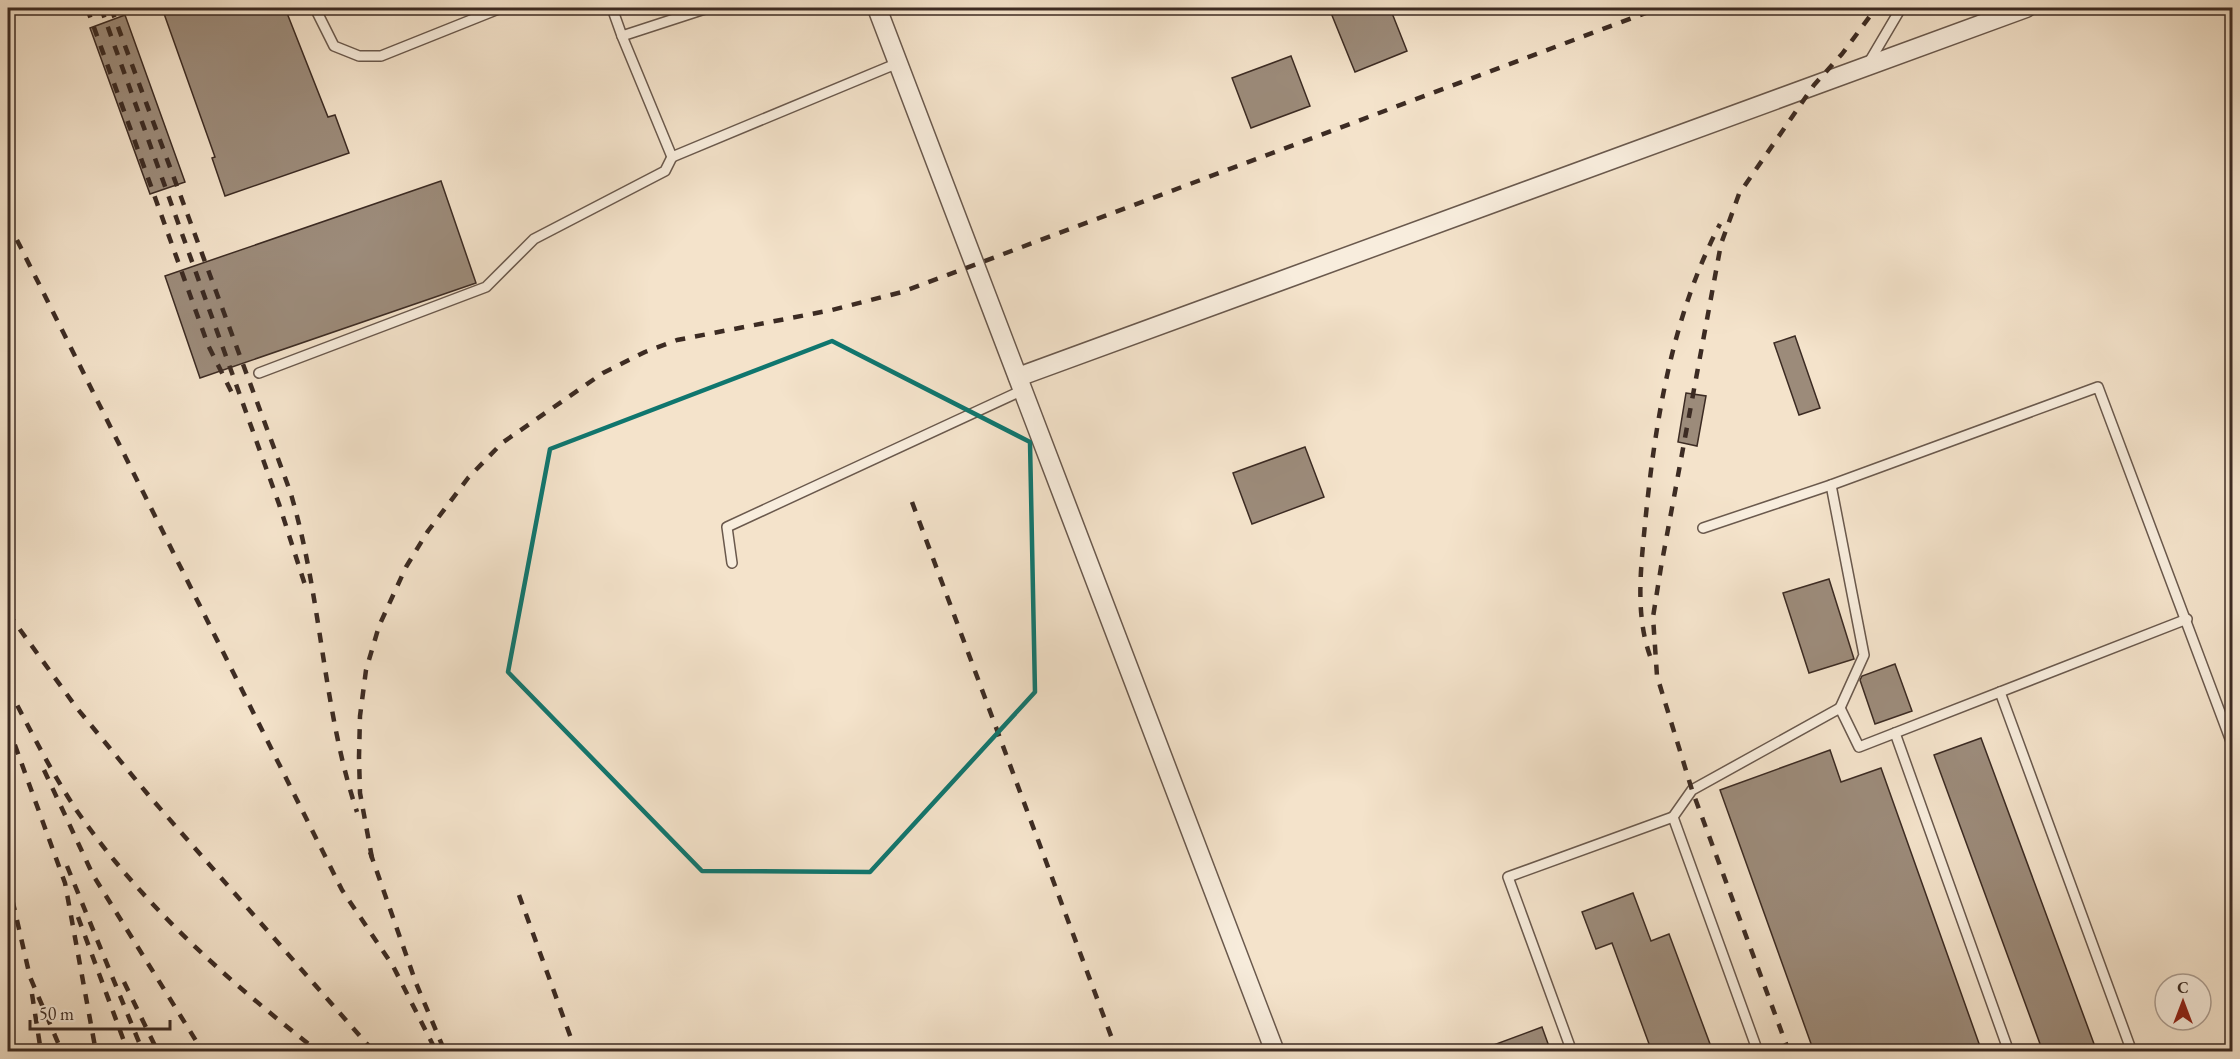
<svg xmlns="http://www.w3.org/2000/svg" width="2240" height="1059" viewBox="0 0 2240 1059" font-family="'EB Garamond',serif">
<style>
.building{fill:#9c8b7a;stroke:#3c2b23;stroke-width:1.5}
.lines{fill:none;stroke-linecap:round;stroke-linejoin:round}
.lane-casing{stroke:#6a594d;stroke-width:12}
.street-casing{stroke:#6a594d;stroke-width:21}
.lane{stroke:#f8eddd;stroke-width:9}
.street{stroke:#f8eddd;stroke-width:18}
.rail{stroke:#3c2b23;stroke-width:4.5;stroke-dasharray:10 10;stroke-linecap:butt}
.marked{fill:none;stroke:#0f766e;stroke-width:4.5;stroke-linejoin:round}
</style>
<rect width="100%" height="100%" fill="#f4e3cb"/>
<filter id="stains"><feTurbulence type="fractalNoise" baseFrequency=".00333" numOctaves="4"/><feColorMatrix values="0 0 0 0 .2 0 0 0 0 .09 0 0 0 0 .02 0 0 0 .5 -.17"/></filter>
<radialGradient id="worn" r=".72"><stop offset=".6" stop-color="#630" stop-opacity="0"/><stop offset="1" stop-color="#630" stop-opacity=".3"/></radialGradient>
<g class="building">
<path d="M 162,8 L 285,8 L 328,117 L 335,115 L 349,153 L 225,196 L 212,158 L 215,157 Z"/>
<path d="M 1329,8 L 1390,8 L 1407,51 L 1355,72 Z"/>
<path d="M 125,15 L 185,182 L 150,194 L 90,28 Z"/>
<path d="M 1291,56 L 1310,106 L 1251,128 L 1232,78 Z"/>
<path d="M 441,181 L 476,283 L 200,378 L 165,276 Z"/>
<path d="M 1795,336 L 1820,408 L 1799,415 L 1774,343 Z"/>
<path d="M 1686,393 L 1706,396 L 1697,446 L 1678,442 Z"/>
<path d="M 1305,447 L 1324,497 L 1252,524 L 1233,473 Z"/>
<path d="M 1829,579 L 1854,659 L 1809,673 L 1783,593 Z"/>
<path d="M 1895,664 L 1912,711 L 1875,724 L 1860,680 L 1862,676 Z"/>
<path d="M 1981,738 L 2097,1052 L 2043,1052 L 1934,755 Z"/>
<path d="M 1830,750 L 1841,782 L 1881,768 L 1982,1052 L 1814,1052 L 1720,790 Z"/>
<path d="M 1633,893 L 1651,941 L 1669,934 L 1713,1052 L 1652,1052 L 1612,943 L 1596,949 L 1582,912 Z"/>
<path d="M 1542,1027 L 1551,1052 L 1480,1052 L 1480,1050 Z"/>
</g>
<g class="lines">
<g class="lane-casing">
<g id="lane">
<path d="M 315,8 L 334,46 L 359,56 L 381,56 L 501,8"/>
<path d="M 612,8 L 622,36"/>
<path d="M 708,8 L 622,36 L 672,157 L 898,63"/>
<path d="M 1868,64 L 1901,8"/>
<path d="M 259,373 L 486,287 L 534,239 L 665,171 L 672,157"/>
<path d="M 1831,485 L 1864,655 L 1840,708"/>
<path d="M 1703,528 L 1831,485 L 2098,387 L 2232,744"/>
<path d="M 732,563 L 727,527 L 1023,390"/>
<path d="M 2000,692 L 2132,1052"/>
<path d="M 1895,733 L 2009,1052"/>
<path d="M 1572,1052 L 1508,877 L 1673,817"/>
<path d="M 1758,1052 L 1673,817 L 1692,790 L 1840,708 L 1859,747 L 2187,619"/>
</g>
</g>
<g class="street-casing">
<g id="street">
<path d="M 877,8 L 1275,1052"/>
<path d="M 1018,377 L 2026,8"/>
</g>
</g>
<use href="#lane" class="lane"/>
<use href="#street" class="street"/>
<g class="rail">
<path d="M 87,8 L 208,345 L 233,395"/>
<path d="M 101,8 L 279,504 L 305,585"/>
<path d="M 111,8 L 290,491 C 322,596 322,707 357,812"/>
<path d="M 8,222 L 342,890 L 393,966 L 435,1049"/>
<path d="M 912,502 L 1117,1052"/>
<path d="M 8,613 L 76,707 L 150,797 L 374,1052"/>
<path d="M 1650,656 C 1635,614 1641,567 1645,524 C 1655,422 1672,316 1720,224"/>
<path d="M 8,688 C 30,729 51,772 77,811 C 142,905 229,982 319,1052"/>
<path d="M 8,726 L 65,883 L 96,1052"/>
<path d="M 44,770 L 93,875 L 203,1052"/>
<path d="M 370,852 L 416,983 L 445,1052"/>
<path d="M 372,858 L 360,793 L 359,757 L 360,716 L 366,670 L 379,626 L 406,567 L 428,531 L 468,478 L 502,443 L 603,373 L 645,352 L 677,340 L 832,310 L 902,292 L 1659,8"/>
<path d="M 67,866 L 143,1052"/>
<path d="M 8,881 L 30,977 L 62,1052"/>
<path d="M 519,895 L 576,1052"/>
<path d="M 78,917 L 128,1052"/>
<path d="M 124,982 L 158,1052"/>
<path d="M 32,994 L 41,1052"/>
<path d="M 8,1023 L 15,1052"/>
<path d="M 1789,1052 L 1692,790 L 1657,676 L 1653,617 L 1661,567 L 1721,244 L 1739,194 L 1814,85 L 1842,54 L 1876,8"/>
</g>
</g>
<path class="marked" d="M 832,341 L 1030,442 L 1035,692 L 870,872 L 702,871 L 508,672 L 550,449 Z"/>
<rect width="2240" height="1059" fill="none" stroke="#f4e3cb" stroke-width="30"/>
<rect x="9" y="9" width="2222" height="1041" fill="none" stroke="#3c2b23" stroke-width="3"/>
<rect x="15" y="15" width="2210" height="1029" fill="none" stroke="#3c2b23" stroke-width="1.5"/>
<g transform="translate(2183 1002)"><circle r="28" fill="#f8eddd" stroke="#ad9f93" stroke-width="1.5"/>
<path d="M0-4.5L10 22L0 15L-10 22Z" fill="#8f2418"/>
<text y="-9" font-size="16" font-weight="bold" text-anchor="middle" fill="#3c2b23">С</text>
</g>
<path d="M30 1020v9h140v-9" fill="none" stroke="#3c2b23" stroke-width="3"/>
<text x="39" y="1020" font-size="18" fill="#3c2b23" stroke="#f8eddd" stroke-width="4.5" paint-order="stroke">50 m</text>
<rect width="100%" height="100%" filter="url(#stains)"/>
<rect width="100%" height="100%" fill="url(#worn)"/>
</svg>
